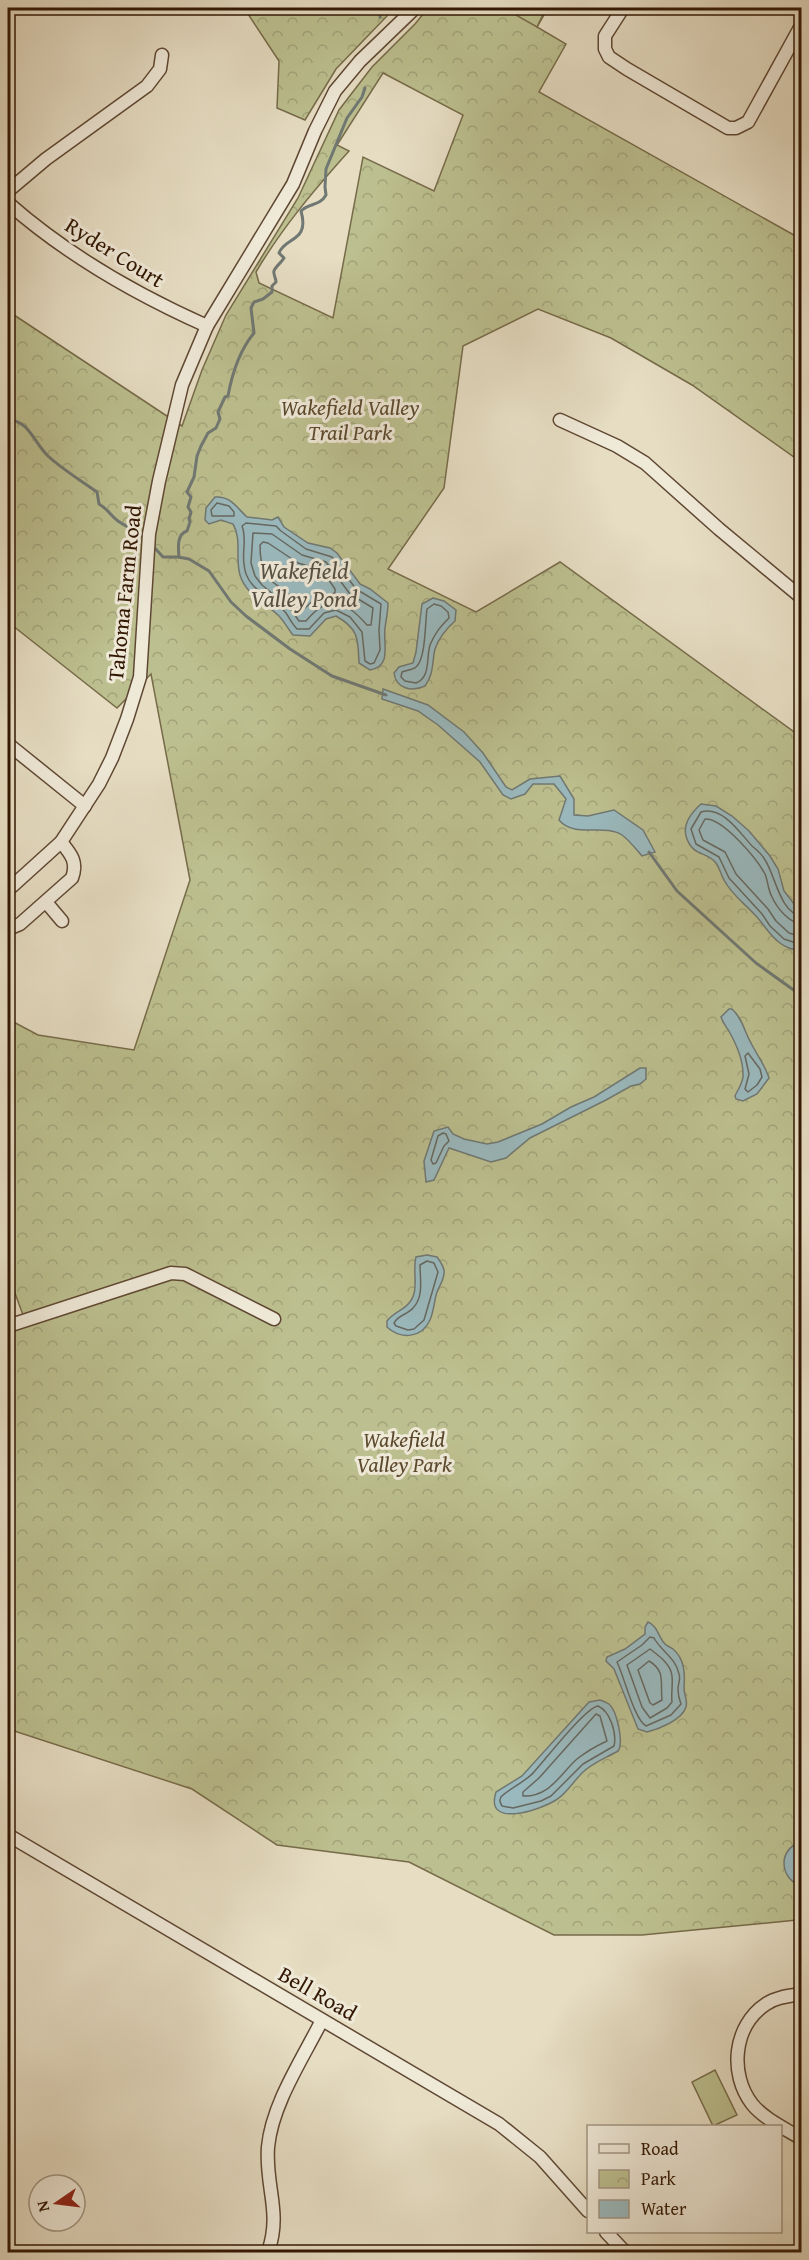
<svg xmlns="http://www.w3.org/2000/svg" width="809" height="2260" viewBox="0 0 809 2260" font-family="'Gentium Book Plus',serif">
<style>
.park{fill:url(#park-crowns);stroke:#776b49;stroke-width:1.5;fill-rule:evenodd}
.garden{fill:#bcbf8f;stroke:#776b49;stroke-width:1.5}
.water{fill:#9ab9be;stroke:#707873;stroke-width:1.5}
.lines{fill:none;stroke-linecap:round;stroke-linejoin:round}
.shore{stroke:#666860;stroke-width:1.5}
.stream{stroke:#707873;stroke-width:3}
.minor-casing{stroke:#5f4833;stroke-width:15}
.minor{stroke:#efe9d8;stroke-width:12}
.labels{text-anchor:middle;dominant-baseline:central;stroke-width:6;stroke-linejoin:round;paint-order:stroke}
.street-label{font-size:22px;fill:#321703;stroke:#efe9d8}
.park-label{font-size:22px;font-style:italic;fill:#5b492d;stroke:#efe9d8}
.water-label{font-size:24px;font-style:italic;fill:#565044;stroke:#efe9d8}
</style>
<defs>
<pattern id="park-crowns" width="20" height="18" patternUnits="userSpaceOnUse" patternTransform="scale(1.5)"><rect width="20" height="18" fill="#bcbf8f"/><path d="M2 6a3 3 0 1 1 6 0M12 15a3 3 0 1 1 6 0" fill="none" stroke="#a2a37a"/></pattern>
</defs>
<rect width="100%" height="100%" fill="#e6ddc3"/>
<filter id="stains"><feTurbulence type="fractalNoise" baseFrequency=".00333" numOctaves="4"/><feColorMatrix values="0 0 0 0 .2 0 0 0 0 .09 0 0 0 0 .02 0 0 0 .5 -.17"/></filter>
<radialGradient id="worn" r=".72"><stop offset=".6" stop-color="#630" stop-opacity="0"/><stop offset="1" stop-color="#630" stop-opacity=".3"/></radialGradient>
<g class="park">
<path d="M 244,8 L 387,8 L 387,16 L 336,69 L 305,120 L 277,108 L 279,61 Z"/>
<path d="M 428,8 L 548,8 L 537,27 L 566,44 L 539,92 L 801,239 L 801,462 L 692,385 L 611,338 L 538,309 L 463,346 L 444,488 L 388,569 L 476,612 L 560,562 L 801,737 L 801,1918 L 797,1920 L 642,1935 L 554,1935 L 409,1862 L 277,1845 L 192,1789 L 8,1729 L 8,1330 L 26,1323 L 12,1285 L 8,1283 L 8,1019 L 38,1035 L 134,1050 L 190,880 L 151,674 L 117,708 L 8,622 L 8,311 L 182,426 L 202,370 L 226,315 L 298,198 L 339,110 L 372,67 L 415,24 ZM 383,73 L 463,115 L 434,191 L 363,157 L 333,318 L 259,283 L 256,272 C 282,228 314,190 349,151 L 337,145 Z"/>
</g>
<g class="garden">
<path d="M 508,8 L 546,8 L 537,27 L 514,14 Z"/>
<path d="M 715,2070 L 737,2115 L 713,2126 L 692,2082 Z"/>
</g>
<g class="water">
<path d="M 215,497 C 231,496 236,507 247,517 L 272,520 L 278,517 L 284,527 L 308,543 L 330,548 L 337,553 L 360,584 L 370,589 L 388,603 C 388,612 386,620 385,628 C 383,644 392,667 370,670 L 359,663 C 358,639 359,629 336,616 L 326,619 L 310,636 L 293,635 C 288,629 284,621 279,616 C 265,602 246,595 240,575 C 235,558 242,539 233,524 L 221,520 L 209,524 L 205,520 L 206,508 Z"/>
<path d="M 433,598 L 444,601 L 456,610 L 455,621 C 446,629 439,637 435,649 C 432,662 434,674 425,686 C 412,692 396,689 394,673 L 399,667 L 413,663 L 416,652 L 422,604 Z"/>
<path d="M 383,689 L 428,705 L 464,732 L 483,753 L 506,787 L 512,790 L 530,779 L 560,776 L 574,799 L 574,815 L 588,816 L 614,810 L 643,830 L 655,852 L 642,856 C 636,849 629,840 622,835 C 604,823 575,839 559,820 L 566,799 L 554,784 L 533,784 L 525,794 L 511,799 L 503,795 L 480,762 L 438,725 L 418,711 L 382,699 Z"/>
<path d="M 701,804 L 716,806 L 732,816 L 749,831 L 770,856 L 778,869 L 784,891 L 801,913 L 801,951 C 794,950 786,948 780,943 C 769,935 764,924 755,915 C 745,904 731,894 724,880 C 721,875 720,869 716,863 C 707,851 692,857 686,836 C 683,824 692,812 701,804 Z"/>
<path d="M 729,1009 L 732,1009 C 743,1019 744,1031 751,1043 C 757,1055 765,1065 769,1078 L 757,1094 L 743,1101 L 736,1099 L 735,1096 C 738,1089 744,1082 743,1074 C 743,1061 736,1044 730,1033 C 727,1027 723,1024 721,1017 Z"/>
<path d="M 640,1068 L 646,1068 L 646,1079 L 640,1084 L 631,1086 L 606,1100 L 530,1138 L 506,1158 L 491,1162 L 449,1148 L 434,1180 L 426,1182 L 424,1161 L 434,1131 L 448,1127 L 453,1134 L 464,1139 L 487,1144 L 498,1142 L 542,1124 L 571,1107 L 594,1097 Z"/>
<path d="M 427,1255 L 437,1257 C 440,1261 443,1266 444,1270 C 445,1279 440,1284 437,1292 C 434,1301 434,1311 430,1320 C 422,1338 401,1340 387,1327 L 387,1321 C 394,1312 404,1310 409,1303 C 420,1291 412,1272 416,1257 Z"/>
<path d="M 648,1622 C 658,1626 658,1637 665,1644 C 667,1646 670,1647 673,1649 C 685,1659 685,1675 684,1688 C 684,1695 688,1701 686,1707 C 682,1720 659,1729 647,1732 L 638,1729 L 614,1669 L 606,1661 L 607,1657 L 625,1649 L 645,1634 L 645,1627 Z"/>
<path d="M 600,1700 C 603,1701 606,1702 609,1704 C 617,1711 624,1743 618,1751 C 606,1758 592,1763 582,1773 C 573,1782 566,1794 556,1800 C 540,1810 484,1829 496,1792 L 522,1776 L 589,1702 Z"/>
<path d="M 796,1844 L 801,1847 L 799,1862 L 801,1869 L 801,1886 C 782,1880 777,1854 796,1844 Z"/>
</g>
<g class="lines">
<g class="shore">
<path d="M 217,503 L 229,506 L 234,512 L 234,516 L 212,516 L 211,510 Z"/>
<path d="M 246,523 L 276,526 L 281,531 L 306,549 L 332,557 L 356,589 L 381,604 L 379,630 L 380,650 L 374,663 L 370,664 L 365,661 L 362,632 L 350,617 L 336,610 L 324,613 L 309,629 L 297,629 C 292,624 290,619 286,613 C 271,595 246,591 244,564 C 242,551 247,538 242,526 Z"/>
<path d="M 253,533 L 272,534 L 302,555 L 326,562 L 350,594 L 373,608 L 371,625 L 367,625 C 345,600 329,593 306,621 L 299,621 L 290,608 L 262,585 L 255,576 L 251,563 Z"/>
<path d="M 263,542 L 268,543 L 298,563 L 322,570 L 335,589 L 335,593 L 316,598 L 305,608 L 302,608 C 281,578 260,591 260,545 Z"/>
<path d="M 434,604 L 441,606 L 448,612 L 449,618 C 440,627 435,633 430,645 C 426,658 431,677 416,683 L 405,681 L 401,677 L 402,672 C 406,670 413,670 416,667 C 426,659 425,622 427,609 Z"/>
<path d="M 802,916 C 780,914 775,874 765,860 C 762,854 757,850 752,846 C 740,833 722,805 701,812 L 691,829 L 696,844 L 719,857 L 729,878 L 762,914 L 770,926 L 784,939 L 802,945"/>
<path d="M 802,924 C 789,923 777,908 772,897 C 768,890 768,881 765,874 C 757,859 723,818 705,819 L 699,830 L 703,840 L 725,852 L 736,874 L 768,909 L 776,921 L 789,933 L 802,937"/>
<path d="M 748,1053 L 760,1069 L 762,1077 L 757,1085 L 748,1092 L 745,1089 L 749,1074 L 745,1056 Z"/>
<path d="M 443,1133 L 446,1134 L 449,1141 L 444,1146 L 436,1163 L 433,1164 L 431,1160 L 438,1136 Z"/>
<path d="M 427,1261 L 434,1263 L 438,1272 L 424,1320 L 414,1329 L 408,1330 L 396,1326 L 394,1323 C 398,1315 407,1315 413,1308 C 424,1297 420,1279 420,1265 Z"/>
<path d="M 650,1637 L 654,1638 C 661,1651 676,1658 679,1674 C 681,1679 678,1683 678,1689 C 678,1694 679,1699 681,1704 L 671,1715 L 646,1726 C 634,1719 624,1676 617,1662 L 642,1645 Z"/>
<path d="M 650,1649 C 659,1656 671,1664 672,1676 C 673,1685 671,1693 672,1702 L 667,1708 L 650,1718 L 642,1707 L 627,1665 Z"/>
<path d="M 649,1661 C 666,1671 660,1683 662,1700 L 653,1705 L 650,1703 L 638,1670 Z"/>
<path d="M 598,1706 C 610,1711 617,1733 614,1746 L 583,1764 L 551,1796 L 541,1801 L 513,1808 L 502,1806 C 500,1802 499,1801 501,1797 C 504,1792 528,1780 534,1772 C 545,1760 585,1708 598,1706 Z"/>
<path d="M 596,1714 L 600,1716 L 607,1741 C 596,1746 586,1752 577,1759 C 560,1774 550,1797 523,1796 L 523,1792 L 539,1778 Z"/>
</g>
<g class="stream">
<path d="M 380,17 L 382,8"/>
<path d="M 8,420 C 29,420 34,443 48,456 C 62,469 80,480 97,492 L 99,504 C 109,510 110,515 118,521 C 126,527 136,530 144,538"/>
<path d="M 153,546 L 163,557 L 178,557 L 189,559 L 209,571 L 231,602 L 246,616 L 290,649 L 332,676 L 386,695"/>
<path d="M 179,557 C 178,547 177,534 187,531 L 190,522 L 189,519 L 191,512 L 188,507 L 191,497 L 187,492 L 194,477 L 197,456 L 201,446 L 208,433 L 216,428 L 220,419 L 218,412 L 225,397 L 228,396 C 232,374 239,351 254,333 L 251,308 L 254,302 L 263,299 L 272,292 L 272,286 L 276,282 C 276,278 273,274 274,271 C 275,267 281,263 284,258 L 279,253 C 285,237 310,242 301,211 C 309,203 320,206 326,195 L 325,187 L 326,169 L 347,118 L 362,97 L 365,88"/>
<path d="M 649,852 L 677,891 L 756,963 L 802,996"/>
</g>
<g class="minor-casing">
<g id="minor">
<path d="M 623,8 L 605,36 L 605,49 L 609,57 L 627,69 L 728,128 L 736,128 L 748,122 L 802,24"/>
<path d="M 8,191 L 46,159 L 147,86 L 160,69 L 162,55"/>
<path d="M 8,203 C 67,255 135,294 207,326"/>
<path d="M 560,420 L 617,446 L 645,463 L 719,529 L 802,598"/>
<path d="M 8,744 L 85,806"/>
<path d="M 8,890 L 61,842 L 99,784 L 112,758 L 127,719 L 140,677 L 149,534 L 159,481 L 182,385 L 207,326 L 293,184 L 315,131 L 335,91 L 360,61 L 415,8"/>
<path d="M 46,902 L 62,921"/>
<path d="M 8,929 L 20,924 L 72,878 C 78,862 71,854 61,842"/>
<path d="M 8,1326 L 171,1273 L 185,1274 L 274,1319"/>
<path d="M 8,1835 L 499,2124 L 540,2157 L 588,2211"/>
<path d="M 802,1994 C 789,1996 776,1997 766,2004 C 733,2026 729,2074 752,2104 C 764,2119 786,2129 802,2139"/>
<path d="M 606,2232 L 625,2252"/>
<path d="M 268,2252 C 282,2212 265,2187 268,2147 C 272,2104 303,2058 322,2020"/>
</g>
</g>
<use href="#minor" class="minor"/>
</g>
<g class="labels">
<g class="street-label">
<text transform="translate(115 252) rotate(32)">Ryder Court</text>
<text transform="translate(124 593) rotate(-84)">Tahoma Farm Road</text>
<text transform="translate(318 1993) rotate(30)">Bell Road</text>
</g>
<g class="park-label">
<text x="350" y="407">Wakefield Valley<tspan x="350" dy="25">Trail Park</tspan></text>
<text x="404" y="1439">Wakefield<tspan x="404" dy="25">Valley Park</tspan></text>
</g>
<g class="water-label">
<text x="304" y="570">Wakefield<tspan x="304" dy="28">Valley Pond</tspan></text>
</g>
</g>
<rect width="809" height="2260" fill="none" stroke="#e6ddc3" stroke-width="30"/>
<rect x="9" y="9" width="791" height="2242" fill="none" stroke="#321703" stroke-width="3"/>
<rect x="15" y="15" width="779" height="2230" fill="none" stroke="#321703" stroke-width="1.5"/>
<rect x="587" y="2125" width="195" height="108" fill="#efe9d8" stroke="#a39583" stroke-width="1.5"/>
<rect x="599" y="2144" width="30" height="9" fill="#efe9d8" stroke="#a39583" stroke-width="1.5"/>
<text x="641" y="2155" font-size="18" fill="#321703">Road</text>
<rect x="599" y="2170" width="30" height="18" fill="url(#park-crowns)" stroke="#a39583" stroke-width="1.5"/>
<text x="641" y="2185" font-size="18" fill="#321703">Park</text>
<rect x="599" y="2200" width="30" height="18" fill="#9ab9be" stroke="#a39583" stroke-width="1.5"/>
<text x="641" y="2215" font-size="18" fill="#321703">Water</text>
<g transform="translate(57 2203) rotate(256)"><circle r="28" fill="#efe9d8" stroke="#a39583" stroke-width="1.5"/>
<path d="M0-4.5L10 22L0 15L-10 22Z" fill="#8f2418"/>
<text y="-9" font-size="16" font-weight="bold" text-anchor="middle" fill="#321703">N</text>
</g>
<rect width="100%" height="100%" filter="url(#stains)"/>
<rect width="100%" height="100%" fill="url(#worn)"/>
</svg>
